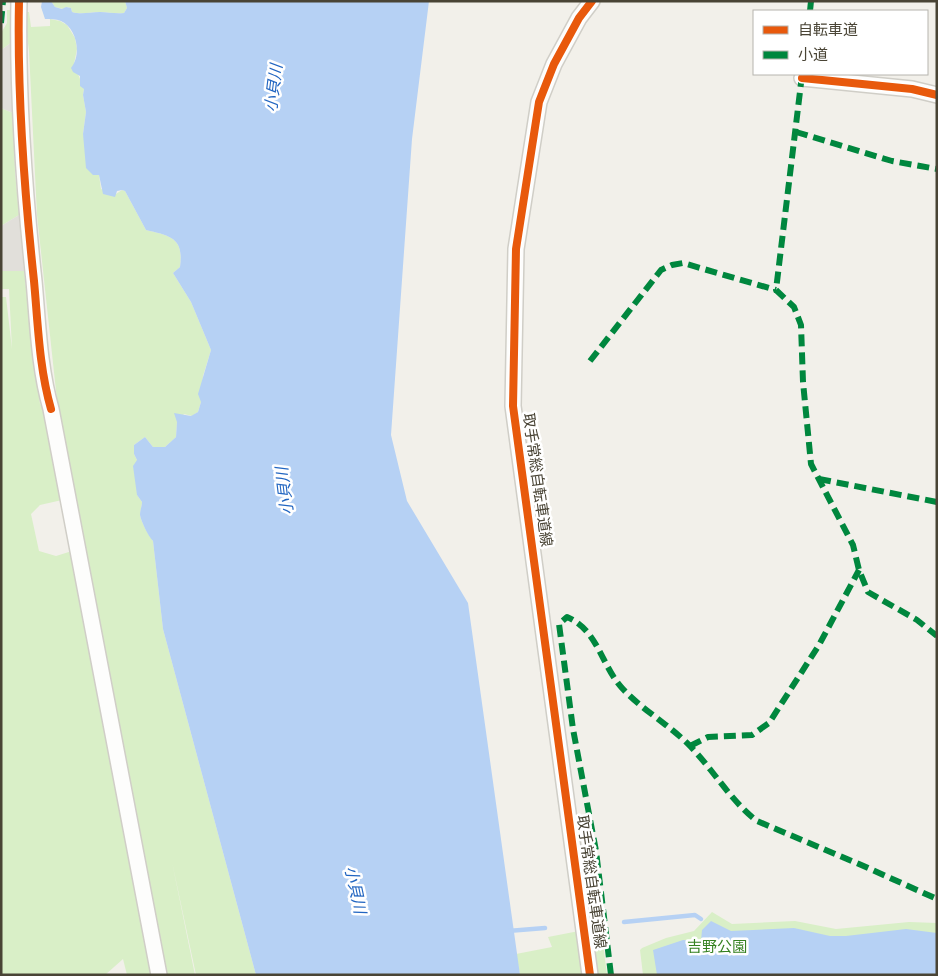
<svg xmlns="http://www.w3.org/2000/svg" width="938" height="976" viewBox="0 0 938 976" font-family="'Alegreya Sans','Noto Sans JP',sans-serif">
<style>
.green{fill:#d9efc7}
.parking{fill:#e1dfda}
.water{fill:#b6d1f4}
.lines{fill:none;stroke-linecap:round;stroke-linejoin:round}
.stream{stroke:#b6d1f4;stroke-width:4.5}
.minor-casing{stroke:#d0cec7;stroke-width:18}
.minor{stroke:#fdfdfc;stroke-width:15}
.quiet{stroke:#00873e;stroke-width:6;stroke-dasharray:12 6;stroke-linecap:butt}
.cycleway-casing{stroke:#fff;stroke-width:11}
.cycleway{stroke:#e8590c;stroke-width:8}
.labels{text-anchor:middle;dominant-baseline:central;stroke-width:5;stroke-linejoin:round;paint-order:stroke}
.street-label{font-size:15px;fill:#494435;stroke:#fff}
.park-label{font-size:15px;fill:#368121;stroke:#fff}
.water-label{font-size:16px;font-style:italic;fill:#2165c1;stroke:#fff}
</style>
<rect width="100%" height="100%" fill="#f2f0ea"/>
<g class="green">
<path d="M 51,1 L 125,1 L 127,8 L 124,13 C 115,14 108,12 100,12 C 89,12 82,15 72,12 L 71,8 L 66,7 L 63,9 L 55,7 Z"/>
<path d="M 7,10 L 15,10 L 15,40 L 1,50 L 1,33 L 7,23 Z"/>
<path d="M 24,12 L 29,12 L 31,27 L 50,26 L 50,19 L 60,21 L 67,25 L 75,38 L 77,49 L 74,64 L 84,89 L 83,95 L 86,112 L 83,134 L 99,175 L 101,189 L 116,194 L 122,190 L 125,191 L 146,230 C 171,236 184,238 180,267 L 173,273 L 191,302 L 211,350 L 203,376 L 201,402 L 198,412 L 192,416 L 184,414 L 177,422 L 176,437 L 165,447 L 153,447 L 145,437 L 134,445 L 134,454 L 137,460 L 137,495 L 142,502 C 142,507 139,513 141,519 C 143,525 149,536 153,541 L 163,629 L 256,975 L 196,975 L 172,862 L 195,975 L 165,975 L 57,400 L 37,215 L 29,51 Z"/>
<path d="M 1,108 L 13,113 L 15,172 L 19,215 L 1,226 Z"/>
<path d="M 1,271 L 24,271 L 40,404 L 47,412 L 62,500 L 40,505 L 31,514 L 39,551 L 56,556 L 72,551 L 155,975 L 127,975 L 123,959 L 105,975 L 1,975 L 1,297 L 6,297 L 12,349 L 9,289 L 1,289 Z"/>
<path d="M 712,912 L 732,924 L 795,921 L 836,929 L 909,922 L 937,923 L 937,975 L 643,975 L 640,950 L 642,948 L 666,938 L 694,931 Z"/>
<path d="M 600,919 L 607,975 L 596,975 L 589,921 Z"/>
<path d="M 579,931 L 586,975 L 520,975 L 516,954 L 552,947 L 548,937 Z"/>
</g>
<g class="parking">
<path d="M 15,40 L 13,113 L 1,108 L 1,50 Z"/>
<path d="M 19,215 L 24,271 L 1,271 L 1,226 Z"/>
</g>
<g class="water">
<path d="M 42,1 L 51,1 L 55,7 L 62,9 L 66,7 L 71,8 L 72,12 C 82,15 89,12 100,12 C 108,12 115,14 124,13 L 127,8 L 125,1 L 429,1 L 412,139 L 391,435 L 407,501 L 468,603 L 520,975 L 256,975 L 163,629 L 153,541 C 148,536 141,521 140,515 C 140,510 142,506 142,502 L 137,495 L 133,466 L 137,460 L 134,454 L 134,445 L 145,437 L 153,447 L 165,447 L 176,437 L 177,422 L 174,413 L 191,416 L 198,412 L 201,402 L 198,394 L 211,350 L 191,302 L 173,273 L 180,267 C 184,238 171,236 146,230 L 125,191 L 122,190 L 117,191 L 115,197 L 103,194 L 99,175 L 93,175 L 86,168 L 83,134 L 86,112 L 83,95 L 84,89 L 80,86 L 80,76 L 73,72 L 71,68 C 82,55 77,28 61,21 C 56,19 50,19 45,19 L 41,7 Z"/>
<path d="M 711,921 L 731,931 L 794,928 L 830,936 L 846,936 L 906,929 L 937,933 L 937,975 L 657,975 L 653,950 L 683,940 L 701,941 L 702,930 Z"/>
</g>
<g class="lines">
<g class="stream">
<path d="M 624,922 L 695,915 L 701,919"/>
<path d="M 507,931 L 545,928"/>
</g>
<g class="minor-casing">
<g id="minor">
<path d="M 19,1 C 17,94 24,188 34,281 C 38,324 39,367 51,409 L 159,975"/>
<path d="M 802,78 L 912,89 L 937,95"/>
<path d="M 590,975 L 513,406 L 516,249 L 539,102 L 554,64 L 579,18 L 592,1"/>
</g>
</g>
<use href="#minor" class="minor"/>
<g class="quiet">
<path d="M 810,11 L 811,1"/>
<path d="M 1,23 L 3,1"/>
<path d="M 802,75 L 776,290 L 794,307 L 801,325 L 803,382 L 811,464 L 853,545 L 859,570 L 868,592 L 917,620 L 937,636"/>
<path d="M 796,132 L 892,161 L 937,169"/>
<path d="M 590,361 L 661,270 L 672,265 L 683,263 L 776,290"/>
<path d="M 819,479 L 937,502"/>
<path d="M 690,746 L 708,737 L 752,735 L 769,723 L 819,645 L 859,570"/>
<path d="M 611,975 L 596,851 L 573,729 L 559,624 L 567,617 C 598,630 601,665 622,688 C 642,710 670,725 691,747 C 714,771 731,801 757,821 L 859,864 L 937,899"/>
</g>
<g class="cycleway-casing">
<g id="cycleway">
<path d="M 19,1 C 17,94 24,188 34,281 C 38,324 39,367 51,409"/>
<path d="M 802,78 L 912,89 L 937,95"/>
<path d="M 590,975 L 513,406 L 516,249 L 539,102 L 554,64 L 579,18 L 592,1"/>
</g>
</g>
<use href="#cycleway" class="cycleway"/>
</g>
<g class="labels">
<g class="street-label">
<text transform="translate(537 480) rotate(82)">取手常総自転車道線</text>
<text transform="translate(591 882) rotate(82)">取手常総自転車道線</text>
</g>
<g class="park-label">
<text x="717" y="947">吉野公園</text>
</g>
<g class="water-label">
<text transform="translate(274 88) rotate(-83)">小貝川</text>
<text transform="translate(285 491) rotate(-97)">小貝川</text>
<text transform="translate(355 890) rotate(78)">小貝川</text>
</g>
</g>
<rect width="938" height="976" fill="none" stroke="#494435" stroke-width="5"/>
<rect x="753" y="10" width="175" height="65" fill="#ffffff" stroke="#b6b4ae"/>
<rect x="763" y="26" width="25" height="8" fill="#e8590c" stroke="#b6b4ae"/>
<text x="798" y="35" font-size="15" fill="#494435">自転車道</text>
<rect x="763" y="51" width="25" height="8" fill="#00873e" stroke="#b6b4ae"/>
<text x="798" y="60" font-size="15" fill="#494435">小道</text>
</svg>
